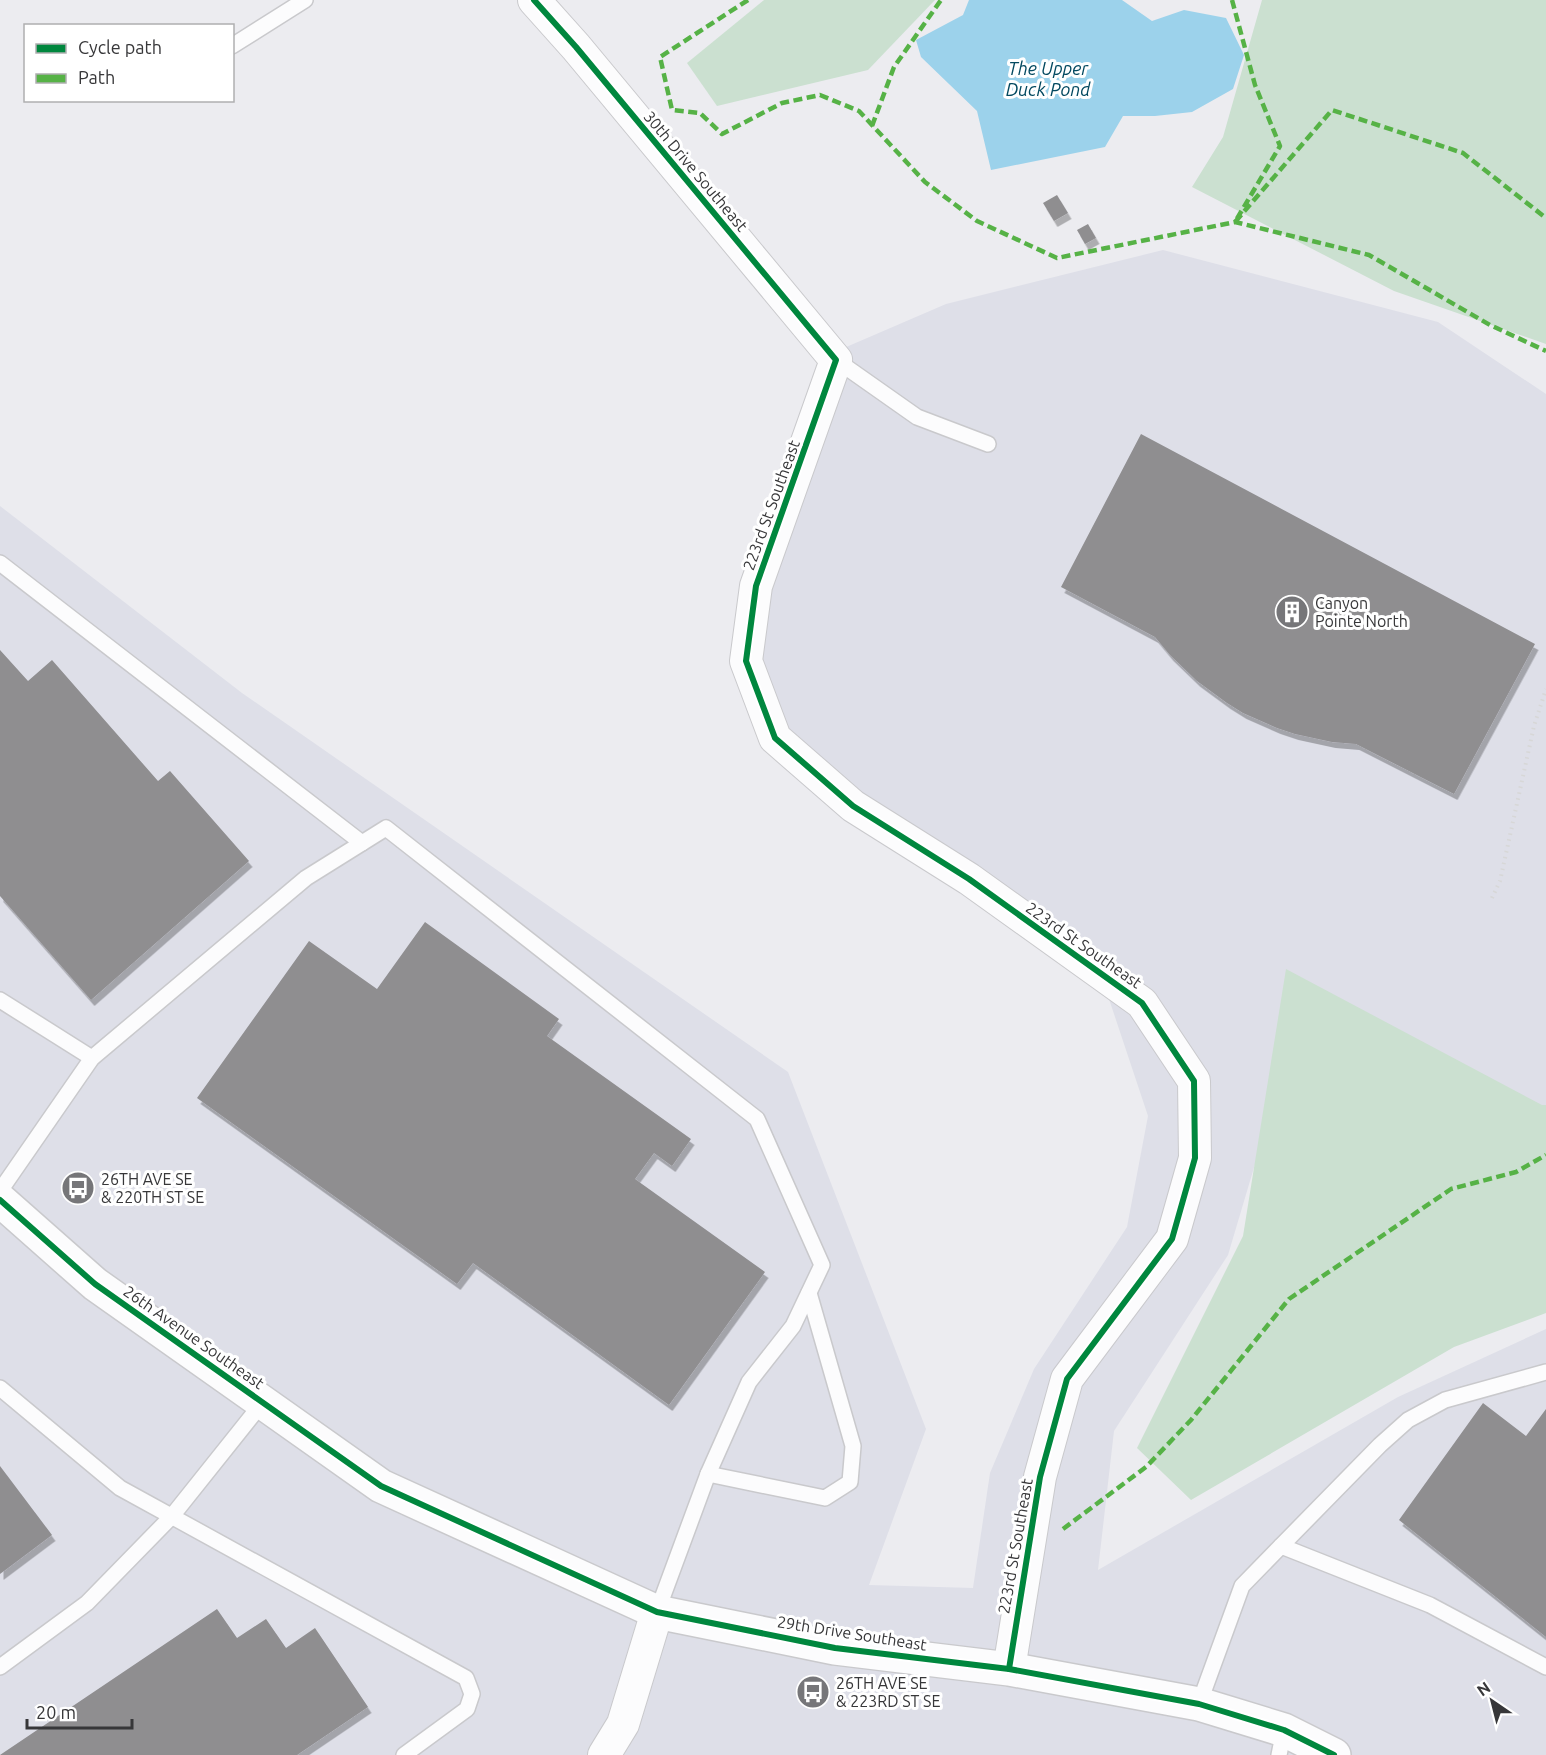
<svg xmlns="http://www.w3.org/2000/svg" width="1546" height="1755" viewBox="0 0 1546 1755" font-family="Ubuntu,sans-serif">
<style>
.built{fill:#dedfe8}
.green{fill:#cbe0d0}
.water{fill:#9cd2eb}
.building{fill:#8f8e90;filter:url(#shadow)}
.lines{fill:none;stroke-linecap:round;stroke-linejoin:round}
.lane-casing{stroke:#c9c9cc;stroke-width:18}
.street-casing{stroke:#c9c9cc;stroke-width:34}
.secondary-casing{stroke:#c9c9cc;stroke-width:36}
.path{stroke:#d7d7d7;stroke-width:4;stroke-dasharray:1.5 4.5;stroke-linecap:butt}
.lane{stroke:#fcfcfd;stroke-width:15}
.street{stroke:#fcfcfd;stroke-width:32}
.secondary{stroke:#fcfcfd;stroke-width:33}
.quiet{stroke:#56b246;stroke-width:4.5;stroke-dasharray:9 4.5;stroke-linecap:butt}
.cycleway-casing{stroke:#fff;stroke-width:10}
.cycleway{stroke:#00873e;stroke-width:6}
.labels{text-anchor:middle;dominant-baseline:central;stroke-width:6;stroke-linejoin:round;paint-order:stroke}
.street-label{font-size:16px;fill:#373739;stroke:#fff}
.poi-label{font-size:16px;fill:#373739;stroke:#fff;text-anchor:start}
.water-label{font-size:18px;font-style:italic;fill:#034960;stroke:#fff}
</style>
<defs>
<filter id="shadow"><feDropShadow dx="3.5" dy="6" stdDeviation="0" flood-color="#0004"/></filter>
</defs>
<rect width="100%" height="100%" fill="#ececf0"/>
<path class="built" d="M 1163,250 L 1438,322 L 1546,394 L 1546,1124 L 1308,986 L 1228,1255 L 1114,1431 L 1098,1570 L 1398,1397 L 1546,1329 L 1546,1755 L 0,1755 L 0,506 L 242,693 L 788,1072 L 926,1429 L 869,1585 L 973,1588 L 990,1473 L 1034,1369 L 1127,1227 L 1148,1116 L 1107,993 L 775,742 L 748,660 L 830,354 L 946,304 Z"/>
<g class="green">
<path d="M 764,0 L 935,0 L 868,70 L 717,106 L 687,63 Z"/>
<path d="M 1262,0 L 1546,0 L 1546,344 L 1394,291 L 1192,187 L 1223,137 Z"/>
<path d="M 1286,969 L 1542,1105 L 1546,1105 L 1546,1313 L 1454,1347 L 1191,1500 L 1137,1448 L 1243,1236 Z"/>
</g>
<path class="water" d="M 969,0 L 1122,0 L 1152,21 L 1184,10 L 1226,18 L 1244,55 L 1233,89 L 1192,112 L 1155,116 L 1123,116 L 1105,147 L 991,170 L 977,111 L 921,57 L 916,40 L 963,15 Z"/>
<g class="building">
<path d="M 1057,195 L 1068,213 L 1054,221 L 1043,203 Z"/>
<path d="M 1088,224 L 1096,238 L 1085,244 L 1077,230 Z"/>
<path d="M 1141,434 L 1535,644 L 1454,794 L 1356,744 L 1332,742 L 1295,734 L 1277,728 L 1243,713 L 1227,703 L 1197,681 L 1170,655 L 1155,637 L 1061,587 Z"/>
<path d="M 0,650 L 28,681 L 52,660 L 158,781 L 170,771 L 249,861 L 91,1000 L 0,896 Z"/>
<path d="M 425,922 L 559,1019 L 547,1036 L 691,1139 L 672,1166 L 654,1153 L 635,1179 L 765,1272 L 669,1405 L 473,1263 L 457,1284 L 197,1098 L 309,941 L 377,989 Z"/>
<path d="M 1483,1403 L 1526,1436 L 1546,1409 L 1546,1637 L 1399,1520 Z"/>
<path d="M 0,1466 L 52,1535 L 0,1574 Z"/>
<path d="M 217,1609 L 237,1638 L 266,1619 L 286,1648 L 315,1628 L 368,1707 L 297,1755 L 0,1755 Z"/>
</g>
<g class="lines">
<g class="lane-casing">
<g id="lane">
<path d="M 232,46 L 305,0"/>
<path d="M 836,360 L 917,417 L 988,444"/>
<path d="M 0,563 L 362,843"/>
<path d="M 0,1000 L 92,1058"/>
<path d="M 0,1191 L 92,1058 L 306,878 L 386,828 L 757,1119 L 822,1265 L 793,1326 L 749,1382 L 708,1474 L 657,1612"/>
<path d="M 0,1388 L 120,1488 L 466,1678 L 472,1694 L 467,1709 L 404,1755"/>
<path d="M 708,1474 L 825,1498 L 850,1482 L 853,1446 L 809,1293"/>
<path d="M 1281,1546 L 1380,1445 L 1408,1420 L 1445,1400 L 1546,1372"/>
<path d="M 0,1667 L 87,1603 L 172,1516 L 263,1402"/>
<path d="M 1199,1704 L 1242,1586 L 1281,1546 L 1430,1605 L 1546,1667"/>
<path d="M 1279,1755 L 1284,1730"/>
</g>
</g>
<g class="street-casing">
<g id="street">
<path d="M 534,0 L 576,47 L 836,360 L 756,586 L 746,661 L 775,738 L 853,806 L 969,879 L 1142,1003 L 1194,1081 L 1195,1158 L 1172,1239 L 1067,1379 L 1040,1477 L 1009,1669"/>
<path d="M 604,1755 L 623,1724 L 657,1612"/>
</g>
</g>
<g class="secondary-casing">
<path id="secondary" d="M 0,1200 L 95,1284 L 381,1486 L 657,1612 L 835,1648 L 1009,1669 L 1199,1704 L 1284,1730 L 1334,1755"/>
</g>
<path class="path" d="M 1492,898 L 1500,881 L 1534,726 L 1546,689"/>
<use href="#lane" class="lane"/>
<use href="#street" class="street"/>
<use href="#secondary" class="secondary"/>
<g class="quiet">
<path d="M 748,0 L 660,57 L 672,110 L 700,113 L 722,134 L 782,103 L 820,95 L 859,111 L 925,182 L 977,221 L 1057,258 L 1235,222 L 1369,255 L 1490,325 L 1546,351"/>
<path d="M 1232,0 L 1255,85 L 1280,146 L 1235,222 L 1332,110 L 1463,153 L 1546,218"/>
<path d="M 872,126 L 894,67 L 941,0"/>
<path d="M 1063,1529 L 1146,1467 L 1191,1420 L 1289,1299 L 1451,1189 L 1516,1172 L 1546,1155"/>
</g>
<g class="cycleway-casing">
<g id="cycleway">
<path d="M 534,0 L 576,47 L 836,360 L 756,586 L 746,661 L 775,738 L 853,806 L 969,879 L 1142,1003 L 1194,1081 L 1195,1158 L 1172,1239 L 1067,1379 L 1040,1477 L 1009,1669"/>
<path d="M 0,1200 L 95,1284 L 381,1486 L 657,1612 L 835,1648 L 1009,1669 L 1199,1704 L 1284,1730 L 1334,1755"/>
</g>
</g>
<use href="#cycleway" class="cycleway"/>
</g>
<defs>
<g id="building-disc" transform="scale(1.725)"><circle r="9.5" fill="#767679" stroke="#fff"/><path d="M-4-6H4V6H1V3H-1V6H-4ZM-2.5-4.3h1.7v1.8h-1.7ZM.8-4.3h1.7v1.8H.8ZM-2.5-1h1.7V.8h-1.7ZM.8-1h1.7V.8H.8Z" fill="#fff"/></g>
<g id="bus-disc" transform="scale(1.725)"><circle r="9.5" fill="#767679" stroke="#fff"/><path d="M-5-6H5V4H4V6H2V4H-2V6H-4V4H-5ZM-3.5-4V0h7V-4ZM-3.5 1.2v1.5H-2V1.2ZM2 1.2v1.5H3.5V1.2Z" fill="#fff"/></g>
</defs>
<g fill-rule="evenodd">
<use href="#building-disc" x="1292" y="612"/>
<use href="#bus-disc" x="78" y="1188"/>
<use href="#bus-disc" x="813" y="1692"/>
</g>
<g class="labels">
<g class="street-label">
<text transform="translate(696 171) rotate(50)">30th Drive Southeast</text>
<text transform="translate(771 505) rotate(-70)">223rd St Southeast</text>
<text transform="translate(1084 945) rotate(35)">223rd St Southeast</text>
<text transform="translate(194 1337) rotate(35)">26th Avenue Southeast</text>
<text transform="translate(1015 1546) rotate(-80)">223rd St Southeast</text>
<text transform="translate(852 1633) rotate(9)">29th Drive Southeast</text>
</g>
<g class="poi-label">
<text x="1315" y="603">Canyon<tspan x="1315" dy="18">Pointe North</tspan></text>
<text x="101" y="1179">26TH AVE SE<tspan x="101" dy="18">&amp; 220TH ST SE</tspan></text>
<text x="836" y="1683">26TH AVE SE<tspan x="836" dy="18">&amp; 223RD ST SE</tspan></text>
</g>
<g class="water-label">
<text x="1048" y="68">The Upper<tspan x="1048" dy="21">Duck Pond</tspan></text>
</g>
</g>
<rect x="24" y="24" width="210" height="78" fill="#ffffff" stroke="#afafb0" stroke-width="1.5"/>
<rect x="36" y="44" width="30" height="9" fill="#00873e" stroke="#afafb0" stroke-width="1.5"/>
<text x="78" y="54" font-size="18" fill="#373739">Cycle path</text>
<rect x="36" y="74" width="30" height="9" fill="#56b246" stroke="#afafb0" stroke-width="1.5"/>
<text x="78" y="84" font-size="18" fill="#373739">Path</text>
<g transform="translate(1492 1701) rotate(325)" stroke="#ffffff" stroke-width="4.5" paint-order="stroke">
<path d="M0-4.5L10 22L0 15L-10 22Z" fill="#373739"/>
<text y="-9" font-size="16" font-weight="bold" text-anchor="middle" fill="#373739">N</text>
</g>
<path d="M27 1719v9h105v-9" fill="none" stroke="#373739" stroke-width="3"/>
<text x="36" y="1719" font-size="18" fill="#373739" stroke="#ffffff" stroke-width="4.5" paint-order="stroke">20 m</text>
</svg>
